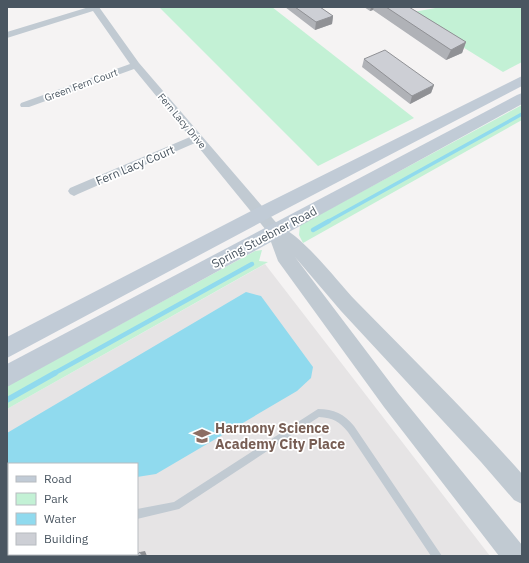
<svg xmlns="http://www.w3.org/2000/svg" width="529" height="563" viewBox="0 0 529 563" font-family="'IBM Plex Sans',sans-serif">
<style>
.education{fill:#e6e4e5;fill-rule:evenodd}
.green{fill:#c3f1d5}
.water{fill:#90daee}
.lines{fill:none;stroke-linecap:round;stroke-linejoin:round}
.stream-far2{stroke:#90daee;stroke-width:3.5}
.stream-far1{stroke:#90daee;stroke-width:4.5}
.stream{stroke:#90daee;stroke-width:5.5}
.service{fill:#c1cad2;fill-rule:evenodd}
.minor{fill:#c1cad2;fill-rule:evenodd}
.tertiary{fill:#c1cad2;fill-rule:evenodd}
.secondary{fill:#c1cbd6;fill-rule:evenodd}
.wall{fill:#b0b2b7}
.shaded-wall{fill:#909195}
.building{fill:#cdcfd5;stroke:#909195}
.labels{text-anchor:middle;dominant-baseline:central;stroke-width:3.5;stroke-linejoin:round;paint-order:stroke}
.far-street-label{font-size:10px;fill:#4a5661;stroke:#fff}
.street-label{font-size:12px;fill:#4a5661;stroke:#fff}
.near-education-label{font-size:14px;font-weight:bold;fill:#785e54;stroke:#fff;text-anchor:start}
</style>
<rect width="100%" height="100%" fill="#f5f3f3"/>
<path class="education" d="M 265,264 L 490,556 L 7,556 L 7,409 ZM 9,464 L 137,464 L 137,554 L 9,554 Z"/>
<g class="green">
<path d="M 159,7 L 272,7 L 414,118 L 318,166 Z"/>
<path d="M 441,7 L 522,7 L 522,62 L 503,72 L 408,13 Z"/>
<path d="M 522,105 L 522,120 L 303,243 L 299,235 L 300,225 Z"/>
<path d="M 262,250 L 259,261 L 268,262 L 7,409 L 7,386 L 255,251 Z"/>
</g>
<path class="water" d="M 246,292 L 261,296 L 313,367 L 311,378 L 297,391 L 156,474 L 137,477 L 137,464 L 9,464 L 9,541 L 7,542 L 7,433 Z"/>
<g class="lines">
<path class="stream-far2" d="M 327,222 L 522,114"/>
<g class="stream-far1">
<path d="M 313,230 L 329,221"/>
<path d="M 53,374 L 252,264"/>
</g>
<path class="stream" d="M 7,400 L 55,373"/>
<g class="service">
<path d="M 318,409 C 334,409 344,414 354,426 L 442,556 L 431,556 L 348,432 C 339,421 333,418 319,417 L 179,509 L 137,519 L 137,509 L 174,502 Z"/>
<path d="M 55,554 L 67,554 L 66,556 L 54,556 Z"/>
</g>
<path class="minor" d="M 89,7 L 99,7 L 139,63 L 280,227 L 281,231 L 280,235 L 275,236 L 270,235 L 195,143 L 78,194 L 74,196 L 70,194 L 68,191 L 70,188 L 190,137 L 134,69 L 29,107 L 21,107 L 20,105 L 21,103 L 130,64 L 93,11 L 7,38 L 7,32 Z"/>
<path class="tertiary" d="M 275,224 C 301,233 336,280 356,301 C 412,358 469,414 522,474 L 522,504 L 514,500 L 481,462 L 341,311 L 295,257 L 398,393 L 522,545 L 522,556 L 499,556 L 384,407 L 278,261 L 267,231 L 269,226 Z"/>
<g class="secondary">
<path d="M 522,76 L 522,86 L 267,219 L 7,358 L 7,337 L 255,209 Z"/>
<path d="M 522,93 L 522,104 L 7,387 L 7,364 L 517,95 Z"/>
</g>
</g>
<g class="wall">
<path d="M 285,7 L 320,7 L 333,16 L 332,24 L 315,30 Z"/>
<path d="M 364,7 L 409,7 L 466,42 L 462,53 L 446,60 L 373,10 L 370,11 Z"/>
<path d="M 364,59 L 434,85 L 431,93 L 410,104 L 362,67 Z"/>
</g>
<g class="shaded-wall">
<path d="M 371,7 L 374,7 L 373,10 L 370,11 Z"/>
<path d="M 333,16 L 332,24 L 315,30 L 316,22 Z"/>
<path d="M 466,42 L 462,53 L 446,60 L 451,50 Z"/>
<path d="M 434,85 L 431,93 L 410,104 L 412,96 Z"/>
<path d="M 145,551 L 147,556 L 142,556 L 140,552 Z"/>
<path d="M 122,554 L 127,554 L 128,556 L 122,556 Z"/>
</g>
<g class="building">
<path d="M 295,7 L 320,7 L 333,16 L 316,22 Z"/>
<path d="M 386,7 L 409,7 L 466,42 L 451,50 Z"/>
<path d="M 385,50 L 434,85 L 412,96 L 364,59 Z"/>
<path d="M 140,552 L 142,556 L 135,556 Z"/>
<path d="M 110,554 L 122,554 L 122,556 L 107,556 Z"/>
</g>
<defs>
<g id="school-bare" transform="scale(1.38)"><path d="M0-5L7-2L0 1L-7-2ZM-4 1L0 2.5L4 1V4Q0 6-4 4Z" fill="#8d6e63" stroke="#fff" stroke-width="2.5" paint-order="stroke"/></g>
</defs>
<g fill-rule="evenodd">
<use href="#school-bare" x="202" y="436"/>
</g>
<g class="labels">
<g class="far-street-label">
<text transform="translate(81 85) rotate(-20)">Green Fern Court</text>
<text transform="translate(182 121) rotate(50)">Fern Lacy Drive</text>
</g>
<g class="street-label">
<text transform="translate(135 165) rotate(-23)">Fern Lacy Court</text>
<text transform="translate(264 237) rotate(-28)">Spring Stuebner Road</text>
</g>
<g class="near-education-label">
<text x="215" y="428">Harmony Science<tspan x="215" dy="16">Academy City Place</tspan></text>
</g>
</g>
<rect width="529" height="563" fill="none" stroke="#4a5661" stroke-width="16"/>
<rect x="8" y="463" width="130" height="92" fill="#ffffff" stroke="#b7bbc0"/>
<rect x="16" y="476" width="20" height="6" fill="#c1cbd6" stroke="#b7bbc0"/>
<text x="44" y="483" font-size="12" fill="#4a5661">Road</text>
<rect x="16" y="493" width="20" height="12" fill="#c3f1d5" stroke="#b7bbc0"/>
<text x="44" y="503" font-size="12" fill="#4a5661">Park</text>
<rect x="16" y="513" width="20" height="12" fill="#90daee" stroke="#b7bbc0"/>
<text x="44" y="523" font-size="12" fill="#4a5661">Water</text>
<rect x="16" y="533" width="20" height="12" fill="#cdcfd5" stroke="#b7bbc0"/>
<text x="44" y="543" font-size="12" fill="#4a5661">Building</text>
</svg>
